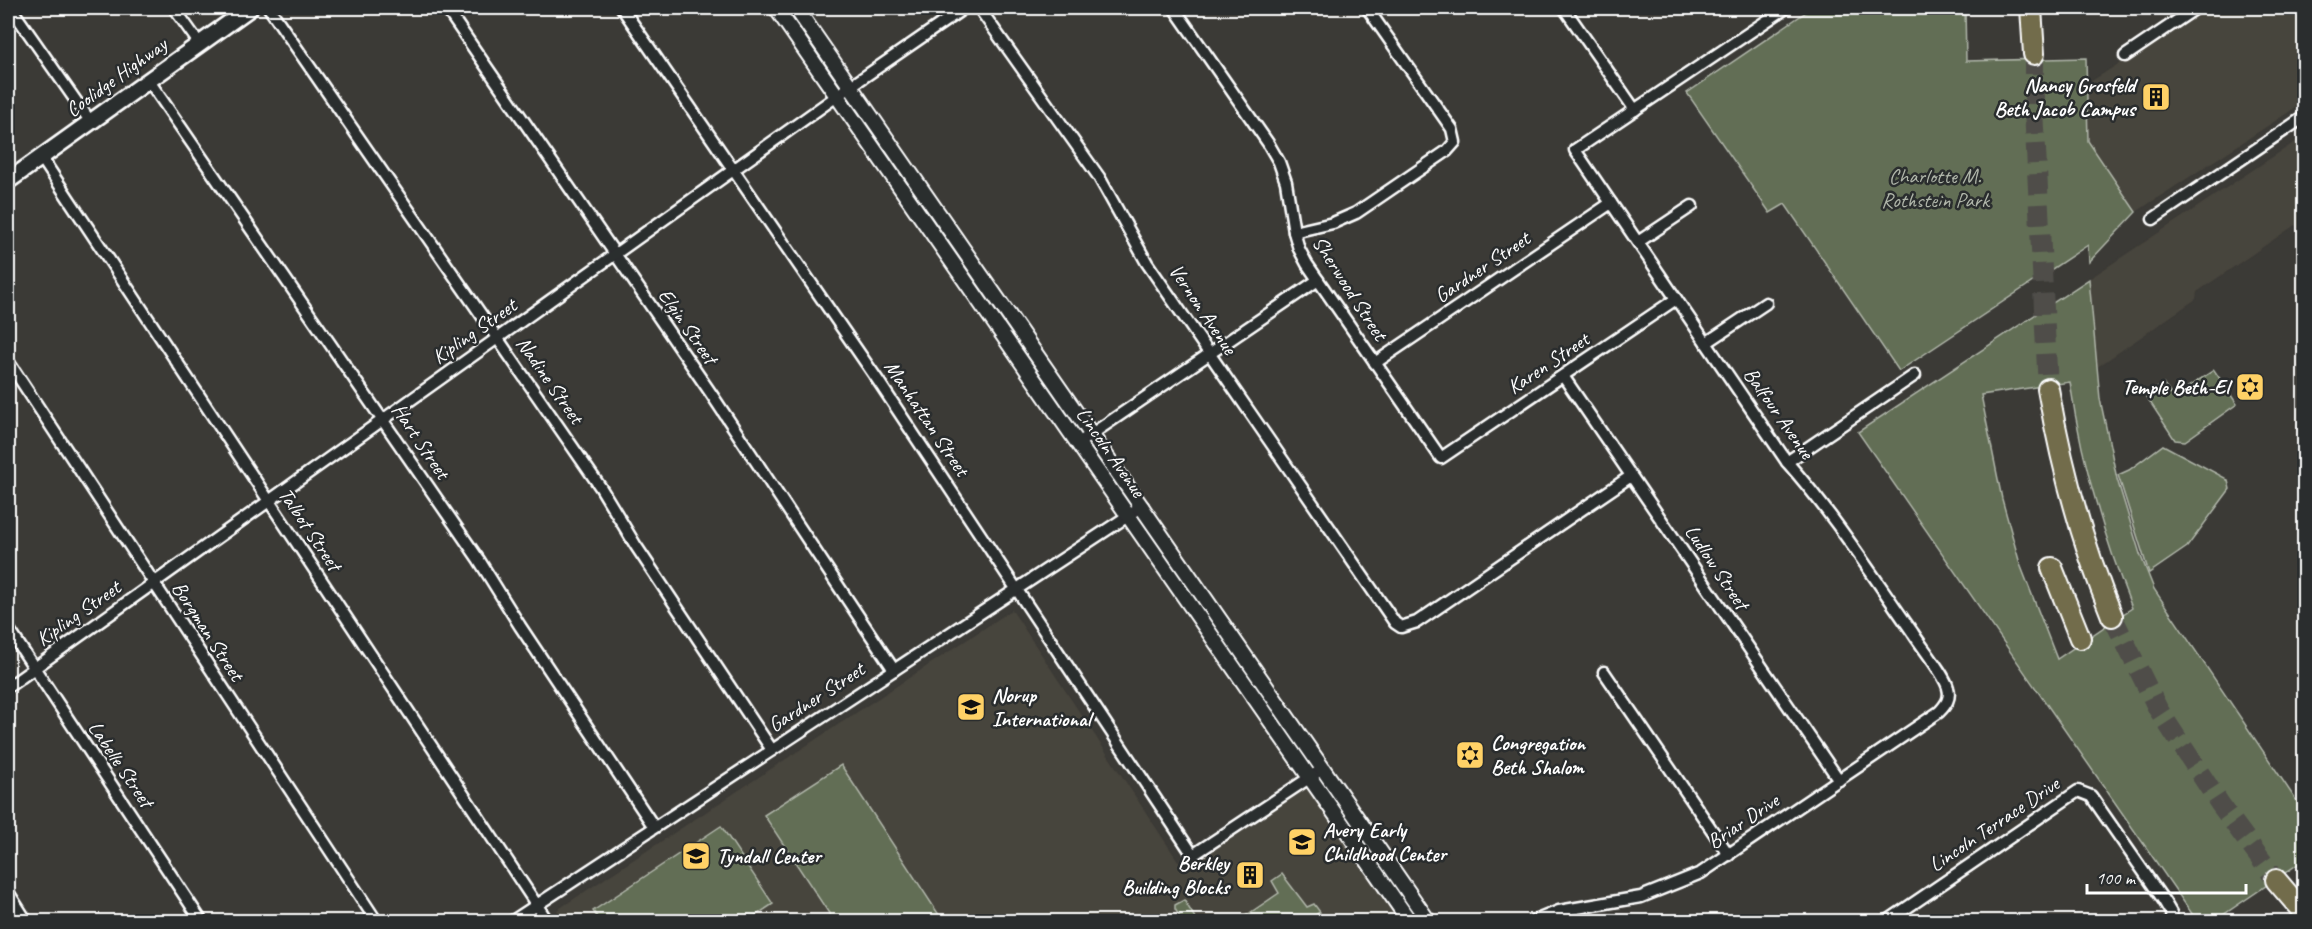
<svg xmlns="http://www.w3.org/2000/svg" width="2312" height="929" viewBox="0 0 2312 929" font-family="Caveat,sans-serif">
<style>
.built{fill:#47443c}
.green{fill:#626e55;stroke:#b0b6aa;stroke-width:1.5;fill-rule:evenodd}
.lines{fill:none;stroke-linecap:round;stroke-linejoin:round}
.motorway-tunnel{stroke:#4f4e4a;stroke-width:20;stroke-dasharray:20 10;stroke-linecap:butt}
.minor-casing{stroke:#fff;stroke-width:15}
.tertiary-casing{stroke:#fff;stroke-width:18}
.secondary-casing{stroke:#fff;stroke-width:20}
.motorway-casing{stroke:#fff;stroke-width:24}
.minor{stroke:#2a2d2e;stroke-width:10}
.tertiary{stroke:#2a2d2e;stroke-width:14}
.secondary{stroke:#2a2d2e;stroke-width:15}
.motorway{stroke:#726c4b;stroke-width:20}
.labels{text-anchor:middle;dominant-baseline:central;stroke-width:5;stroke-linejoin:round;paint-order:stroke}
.street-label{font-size:21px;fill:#fff;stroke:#2a2d2e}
.poi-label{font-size:21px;font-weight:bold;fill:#fff;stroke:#2a2d2e;text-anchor:start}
.park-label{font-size:21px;fill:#b0b6aa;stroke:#2a2d2e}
</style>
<rect width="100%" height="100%" fill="#3b3a36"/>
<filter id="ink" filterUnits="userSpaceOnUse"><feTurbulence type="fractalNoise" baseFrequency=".0167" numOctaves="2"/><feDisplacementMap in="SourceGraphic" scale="12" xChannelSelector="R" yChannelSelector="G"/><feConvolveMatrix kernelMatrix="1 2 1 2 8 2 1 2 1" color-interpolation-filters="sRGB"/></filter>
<g filter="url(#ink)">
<g class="built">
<path d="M 2206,8 L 2304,8 L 2304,102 L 2136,212 L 2088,141 L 2087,84 Z"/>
<path d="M 2304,136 L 2304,238 L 2295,225 L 2197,292 L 2196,299 L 2096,368 L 2089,279 Z"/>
<path d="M 1012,610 L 1180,864 L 1315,775 L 1416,921 L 564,922 L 557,910 Z"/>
</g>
<g class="green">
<path d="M 1812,8 L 1965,8 L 1966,61 L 2086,58 L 2088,141 L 2136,212 L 2089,262 L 2088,245 L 1899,371 L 1785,204 L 1770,213 L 1687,93 Z"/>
<path d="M 2089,279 L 2100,399 L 2117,479 L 2140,554 L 2154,589 L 2304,812 L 2304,860 L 2214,921 L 2197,921 L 1858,432 ZM 2070,382 C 2081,461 2103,534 2132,608 L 2057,659 L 2020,564 L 2002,499 L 1981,395 Z"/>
<path d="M 2214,370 L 2237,404 L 2185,441 L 2175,440 L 2146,396 L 2163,384 L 2173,397 Z"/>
<path d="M 2163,445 L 2225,478 L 2228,481 L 2230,489 L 2187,547 L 2149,573 L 2118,475 L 2129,470 Z"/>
<path d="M 841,765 L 943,921 L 834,921 L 764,815 Z"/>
<path d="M 721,826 L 773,904 L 747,921 L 600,921 L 593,911 Z"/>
<path d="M 1282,874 L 1307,907 L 1314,904 L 1320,912 L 1306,921 L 1238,921 L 1279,893 L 1272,881 Z"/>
<path d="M 1184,900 L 1197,921 L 1179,921 L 1181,919 L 1175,909 L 1175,905 Z"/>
</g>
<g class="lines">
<g class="motorway-tunnel">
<path d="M 2034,54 L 2034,109 L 2048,389"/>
<path d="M 2112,616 L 2158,709 L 2220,804 L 2276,880"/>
</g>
<g class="minor-casing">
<g id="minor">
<path d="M 11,8 L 90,121"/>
<path d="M 174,8 L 199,43"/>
<path d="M 269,8 L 601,488 L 636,546 L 772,750"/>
<path d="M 446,8 L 710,392 L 894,670"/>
<path d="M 622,8 L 877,379 L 1193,855 L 1324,768"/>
<path d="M 979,8 L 1099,177 L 1147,263 L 1395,623 L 1401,627 L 1417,622 L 1631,476"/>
<path d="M 1174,8 L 1268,143 L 1279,162 L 1286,182 L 1294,232 L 1299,249 L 1307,264 L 1441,458 L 1676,299"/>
<path d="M 1564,8 L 1635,110"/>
<path d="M 2125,56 L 2196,8"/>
<path d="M 149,81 L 479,560 L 520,626 L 654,827"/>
<path d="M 41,157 L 548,922"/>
<path d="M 2153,219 L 2304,117"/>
<path d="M 1294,232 L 1333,223 L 1356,213 L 1447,151 L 1455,142 L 1452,129 L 1367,8"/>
<path d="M 1638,242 L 1692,206"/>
<path d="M 1706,343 L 1766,303"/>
<path d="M 8,361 L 377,922"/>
<path d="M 1375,363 L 1611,203"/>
<path d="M 1563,376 L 1839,780"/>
<path d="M 1080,442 L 1318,280"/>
<path d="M 1787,462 L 1915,375"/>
<path d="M 8,628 L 202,922"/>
<path d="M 1604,672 L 1729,855"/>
<path d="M 8,687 L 851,86 L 964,8"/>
<path d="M 8,892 L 27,922"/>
<path d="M 511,922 L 1143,506"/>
<path d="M 1532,922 L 1559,911 L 1641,897 L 1701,873 L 1939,712 C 1946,705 1951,698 1948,688 C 1945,675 1921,646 1913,633 C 1872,575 1834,515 1787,462 L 1575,150 L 1786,8"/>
<path d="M 1886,922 L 2078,791 L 2091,796 L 2164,901 L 2171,913 L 2172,922"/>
</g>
</g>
<g class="tertiary-casing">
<g id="tertiary">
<path d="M 776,8 L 1410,922"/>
<path d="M 796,8 L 1429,922"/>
</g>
</g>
<g class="secondary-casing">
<path id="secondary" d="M 8,181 L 250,8"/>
</g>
<g class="motorway-casing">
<g id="motorway">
<path d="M 2031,8 L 2034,54"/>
<path d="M 2048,389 C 2062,468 2082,543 2112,616"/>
<path d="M 2052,568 L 2080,638"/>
<path d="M 2276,880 L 2304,913"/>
</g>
</g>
<use href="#minor" class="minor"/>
<use href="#tertiary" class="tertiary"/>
<use href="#secondary" class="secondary"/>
<use href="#motorway" class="motorway"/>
</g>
</g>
<defs>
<g id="building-square" transform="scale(1.5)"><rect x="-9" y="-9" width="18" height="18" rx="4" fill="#ffd166" stroke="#2a2d2e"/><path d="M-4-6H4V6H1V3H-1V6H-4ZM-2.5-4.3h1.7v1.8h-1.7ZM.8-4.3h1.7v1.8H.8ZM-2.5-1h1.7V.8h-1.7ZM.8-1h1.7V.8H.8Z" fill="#111"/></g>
<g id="synagogue-square" transform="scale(1.5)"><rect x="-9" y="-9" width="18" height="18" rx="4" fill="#ffd166" stroke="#2a2d2e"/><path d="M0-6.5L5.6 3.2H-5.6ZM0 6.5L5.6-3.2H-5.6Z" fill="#111"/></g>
<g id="school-square" transform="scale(1.5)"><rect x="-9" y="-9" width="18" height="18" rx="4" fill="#ffd166" stroke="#2a2d2e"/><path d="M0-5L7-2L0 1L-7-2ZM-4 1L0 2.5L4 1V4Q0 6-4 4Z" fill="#111"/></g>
</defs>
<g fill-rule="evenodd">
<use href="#building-square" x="2156" y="97"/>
<use href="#synagogue-square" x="2250" y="387"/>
<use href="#school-square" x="971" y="707"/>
<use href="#synagogue-square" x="1470" y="755"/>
<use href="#school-square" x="1302" y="842"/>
<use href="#school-square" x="696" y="856"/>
<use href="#building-square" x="1250" y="875"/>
</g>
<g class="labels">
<g class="street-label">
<text transform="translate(116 77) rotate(-36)">Coolidge Highway</text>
<text transform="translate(1482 267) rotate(-34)">Gardner Street</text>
<text transform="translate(1350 288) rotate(57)">Sherwood Street</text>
<text transform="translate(1203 309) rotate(56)">Vernon Avenue</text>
<text transform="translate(688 326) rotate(55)">Elgin Street</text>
<text transform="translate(474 331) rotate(-35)">Kipling Street</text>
<text transform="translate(1548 363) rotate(-34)">Karen Street</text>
<text transform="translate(550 380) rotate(55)">Nadine Street</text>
<text transform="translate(1779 413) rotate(55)">Balfour Avenue</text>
<text transform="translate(927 418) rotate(56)">Manhattan Street</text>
<text transform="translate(421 441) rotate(56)">Hart Street</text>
<text transform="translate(1111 452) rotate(55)">Lincoln Avenue</text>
<text transform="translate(310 529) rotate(56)">Talbot Street</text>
<text transform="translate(1717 567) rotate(56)">Ludlow Street</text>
<text transform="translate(78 613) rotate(-35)">Kipling Street</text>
<text transform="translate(208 631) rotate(57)">Borgman Street</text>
<text transform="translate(816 697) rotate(-33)">Gardner Street</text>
<text transform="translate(121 764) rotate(56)">Labelle Street</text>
<text transform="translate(1743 821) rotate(-34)">Briar Drive</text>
<text transform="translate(1994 824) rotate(-34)">Lincoln Terrace Drive</text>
</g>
<g class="poi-label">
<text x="2135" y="85" text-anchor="end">Nancy Grosfeld<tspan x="2135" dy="24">Beth Jacob Campus</tspan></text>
<text x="2229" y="387" text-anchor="end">Temple Beth-El</text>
<text x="992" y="695">Norup<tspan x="992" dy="24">International</tspan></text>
<text x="1491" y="743">Congregation<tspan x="1491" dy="24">Beth Shalom</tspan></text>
<text x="1323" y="830">Avery Early<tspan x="1323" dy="24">Childhood Center</tspan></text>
<text x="717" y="856">Tyndall Center</text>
<text x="1229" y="863" text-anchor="end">Berkley<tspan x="1229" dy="24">Building Blocks</tspan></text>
</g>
<g class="park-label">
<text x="1935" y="176">Charlotte M.<tspan x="1935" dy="24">Rothstein Park</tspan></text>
</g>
</g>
<rect width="2312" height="929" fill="none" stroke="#2a2d2e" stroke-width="30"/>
<rect x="15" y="15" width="2282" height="899" fill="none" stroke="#fff" stroke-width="2" filter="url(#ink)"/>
<path d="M2087 884v9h159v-9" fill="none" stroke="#ffffff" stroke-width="3"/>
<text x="2096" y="884" font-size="18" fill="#ffffff" stroke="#2a2d2e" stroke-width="4.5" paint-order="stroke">100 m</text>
</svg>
